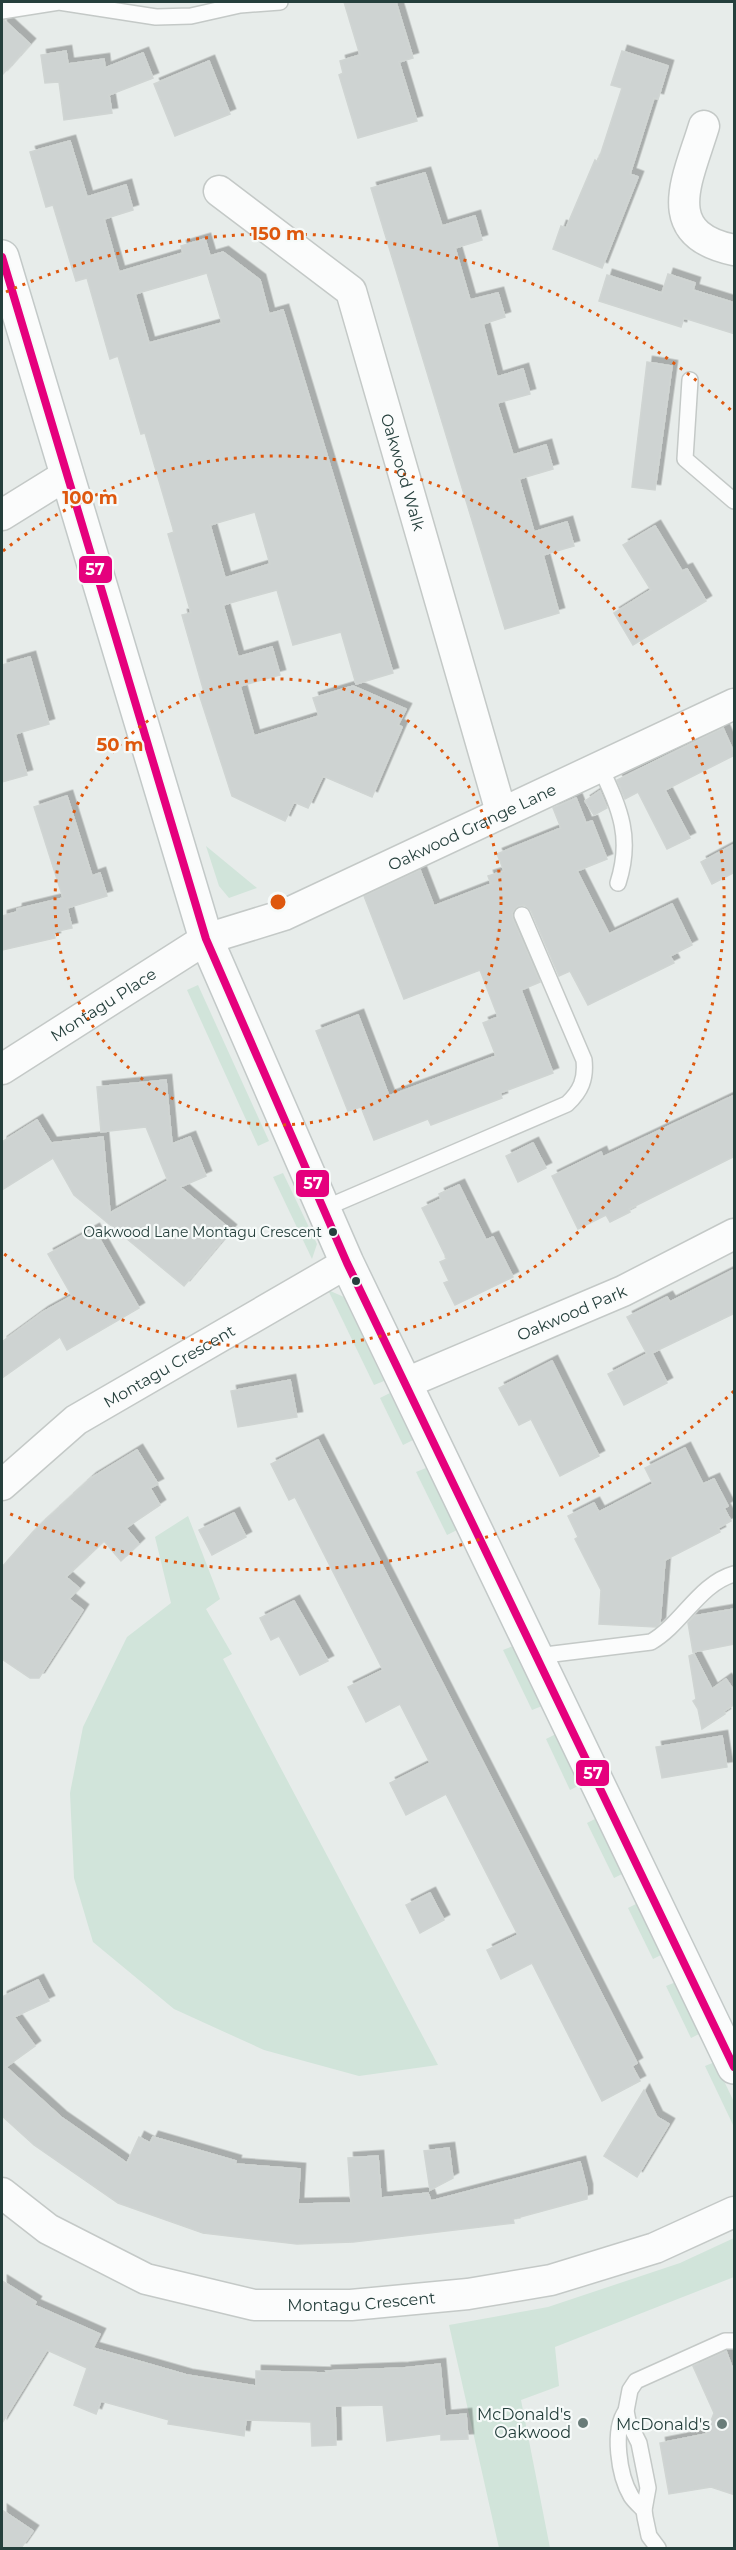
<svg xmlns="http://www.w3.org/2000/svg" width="736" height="2550" viewBox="0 0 736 2550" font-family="Montserrat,sans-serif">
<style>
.green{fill:#d1e4da}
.building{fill:#ced3d2;stroke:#d0d5d3;stroke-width:1.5;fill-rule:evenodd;filter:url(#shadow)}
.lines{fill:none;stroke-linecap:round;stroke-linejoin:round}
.lane-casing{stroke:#c4c9c7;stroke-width:18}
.street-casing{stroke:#c4c9c7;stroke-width:33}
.secondary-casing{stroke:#c3c9c8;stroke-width:36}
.lane{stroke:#fbfcfc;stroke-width:15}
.street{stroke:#fbfcfc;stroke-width:30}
.secondary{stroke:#fbfcfc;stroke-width:33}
.bus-1-casing{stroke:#f6faf9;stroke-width:12}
.bus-1{stroke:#e5007d;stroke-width:8}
.ring{fill:none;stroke:#de580e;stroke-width:3;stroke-dasharray:3 6}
.bus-dot{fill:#253f3c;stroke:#f6faf9;stroke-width:2}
.poi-dot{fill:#697c79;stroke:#f6faf9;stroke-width:2}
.labels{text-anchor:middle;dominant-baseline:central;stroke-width:4.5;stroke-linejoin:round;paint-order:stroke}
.bus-label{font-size:14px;fill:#253f3c;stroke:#f6faf9;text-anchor:end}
.street-label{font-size:16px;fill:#253f3c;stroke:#f6faf9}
.poi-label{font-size:16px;fill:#253f3c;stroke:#f6faf9;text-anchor:end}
.centre{fill:#de580e;stroke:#f6faf9;stroke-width:3}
.ring-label{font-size:18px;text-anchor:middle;font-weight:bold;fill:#de580e;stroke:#f6faf9;stroke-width:4.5;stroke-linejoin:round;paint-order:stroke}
.line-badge{stroke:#f6faf9;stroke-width:2}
.badge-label{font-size:16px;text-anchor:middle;font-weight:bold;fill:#fff}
</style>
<defs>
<filter id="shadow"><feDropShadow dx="5.5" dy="-5.5" stdDeviation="0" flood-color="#0004"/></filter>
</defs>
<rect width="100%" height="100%" fill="#e7ecea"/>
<g class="green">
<path d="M 206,846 L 257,888 L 229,898 L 219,886 Z"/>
<path d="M 198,985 L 269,1141 L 258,1146 L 187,990 Z"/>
<path d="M 283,1173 L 317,1244 L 312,1259 L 273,1177 Z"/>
<path d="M 328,1290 L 344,1297 L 384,1381 L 374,1385 Z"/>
<path d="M 390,1393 L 413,1440 L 403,1445 L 380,1398 Z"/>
<path d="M 426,1468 L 457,1530 L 447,1535 L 416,1472 Z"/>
<path d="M 188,1516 L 220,1599 L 206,1609 L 232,1654 L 223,1659 L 438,2065 L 359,2076 L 264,2050 L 174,2009 L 93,1942 L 74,1878 L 70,1793 L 83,1727 L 127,1637 L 171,1603 L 155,1537 Z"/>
<path d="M 513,1646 L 542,1706 L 532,1710 L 503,1650 Z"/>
<path d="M 556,1734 L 580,1785 L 570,1790 L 546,1739 Z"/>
<path d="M 597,1818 L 624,1873 L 614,1878 L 587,1823 Z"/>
<path d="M 638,1903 L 663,1954 L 653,1959 L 628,1908 Z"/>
<path d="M 676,1982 L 701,2033 L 691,2038 L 666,1986 Z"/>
<path d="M 715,2062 L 734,2102 L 734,2127 L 705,2066 Z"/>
<path d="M 734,2238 L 734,2277 L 555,2347 L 559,2386 L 521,2400 L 550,2548 L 499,2548 L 449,2325 L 548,2307 L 680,2263 Z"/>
</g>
<g class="building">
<path d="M 344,2 L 396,2 L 413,58 L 399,62 L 417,121 L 358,138 L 339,75 L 343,73 L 340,61 L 360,55 Z"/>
<path d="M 2,20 L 4,20 L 30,44 L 2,75 Z"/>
<path d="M 66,51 L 68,64 L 104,59 L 105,68 L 143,53 L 153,78 L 109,95 L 112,113 L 64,120 L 59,82 L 45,83 L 41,55 Z"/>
<path d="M 622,51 L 668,66 L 658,99 L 654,98 L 630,174 L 638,177 L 602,268 L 553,249 L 561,226 L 566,228 L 595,160 L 598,162 L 622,88 L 611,85 Z"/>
<path d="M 209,61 L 230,114 L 175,136 L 154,84 Z"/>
<path d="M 70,141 L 87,197 L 126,185 L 133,210 L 104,219 L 119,272 L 183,253 L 181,246 L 205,239 L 210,256 L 223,252 L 260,280 L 269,314 L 283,310 L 393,673 L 356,684 L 341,632 L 293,645 L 277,590 L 223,605 L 238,657 L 272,647 L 280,675 L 240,686 L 254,736 L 319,716 L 313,698 L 353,686 L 406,709 L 398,725 L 402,727 L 372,797 L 323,776 L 308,808 L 294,802 L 285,821 L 232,796 L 199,694 L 204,692 L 182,615 L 191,613 L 168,534 L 174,532 L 145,433 L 141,434 L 118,356 L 110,359 L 87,278 L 76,281 L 53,205 L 46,207 L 30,152 ZM 207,273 L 222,323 L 149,343 L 135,294 ZM 255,512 L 270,564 L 225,578 L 210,525 Z"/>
<path d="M 425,173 L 442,226 L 475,216 L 482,240 L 455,248 L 470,300 L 498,293 L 505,317 L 483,324 L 497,377 L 523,369 L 530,394 L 497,403 L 513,455 L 546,445 L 553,469 L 519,479 L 534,532 L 567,522 L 574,546 L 543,555 L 559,613 L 505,629 L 371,188 Z"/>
<path d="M 668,274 L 695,283 L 693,290 L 735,303 L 735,334 L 684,318 L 681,327 L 599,301 L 607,275 L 662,293 Z"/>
<path d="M 647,362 L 672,366 L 655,490 L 632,487 Z"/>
<path d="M 655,526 L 682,571 L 687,569 L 706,601 L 633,645 L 614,613 L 651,590 L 623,545 Z"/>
<path d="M 30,657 L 49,724 L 15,734 L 27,775 L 2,782 L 2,665 Z"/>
<path d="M 723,728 L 735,755 L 665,790 L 690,838 L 667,849 L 638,792 L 625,799 L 617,780 Z"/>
<path d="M 600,791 L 607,808 L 594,815 L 585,801 Z"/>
<path d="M 67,796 L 92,876 L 100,873 L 107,896 L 67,908 L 72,928 L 54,932 L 55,938 L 2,950 L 2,916 L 17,912 L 17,909 L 63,898 L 34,807 Z"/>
<path d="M 576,798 L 586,823 L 592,821 L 607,859 L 577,871 L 609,934 L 672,904 L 692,945 L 670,956 L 674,963 L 588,1005 L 570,971 L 559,976 L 531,911 L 524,905 L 518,906 L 512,913 L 513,919 L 540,982 L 521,990 L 553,1073 L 500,1093 L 502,1098 L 431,1125 L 428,1119 L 374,1140 L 361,1107 L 348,1111 L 316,1031 L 358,1015 L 389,1096 L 496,1056 L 483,1023 L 498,1017 L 480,970 L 404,999 L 364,896 L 420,870 L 434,906 L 491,884 L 488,876 L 504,871 L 497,854 L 561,828 L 553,808 Z"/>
<path d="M 735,844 L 735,872 L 712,884 L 701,862 Z"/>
<path d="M 166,1080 L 172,1144 L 190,1137 L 206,1176 L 180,1187 L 231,1230 L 184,1286 L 74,1195 L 53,1158 L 2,1190 L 2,1142 L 37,1120 L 51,1143 L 103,1137 L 110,1213 L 168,1181 L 146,1127 L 101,1132 L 97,1087 Z"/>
<path d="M 735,1095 L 735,1156 L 629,1209 L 630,1212 L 610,1222 L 606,1215 L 578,1229 L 552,1176 L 601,1152 L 603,1157 Z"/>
<path d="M 533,1143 L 546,1168 L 518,1182 L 506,1156 Z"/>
<path d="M 459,1185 L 486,1240 L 493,1237 L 513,1277 L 455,1305 L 444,1283 L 449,1281 L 440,1262 L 447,1259 L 422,1208 L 441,1199 L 439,1194 Z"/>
<path d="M 94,1229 L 139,1308 L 67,1350 L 60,1337 L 2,1378 L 2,1342 L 43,1312 L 72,1296 L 48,1254 Z"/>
<path d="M 735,1269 L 735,1313 L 652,1353 L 667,1383 L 624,1405 L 608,1374 L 647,1354 L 627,1317 L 667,1297 L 670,1302 Z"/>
<path d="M 552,1361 L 599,1456 L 560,1476 L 531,1419 L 519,1425 L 499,1388 Z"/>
<path d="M 290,1380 L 297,1417 L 238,1427 L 231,1391 Z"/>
<path d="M 318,1440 L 637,2063 L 632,2066 L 640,2081 L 602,2101 L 532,1963 L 501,1979 L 487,1950 L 518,1935 L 446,1794 L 406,1815 L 390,1783 L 430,1763 L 400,1704 L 366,1722 L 348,1687 L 383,1670 L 295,1497 L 289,1500 L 271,1464 Z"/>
<path d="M 685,1448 L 703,1484 L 714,1479 L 728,1506 L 724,1508 L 731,1521 L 718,1528 L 720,1532 L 665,1560 L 660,1623 L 656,1627 L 599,1624 L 601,1590 L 575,1539 L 578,1537 L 568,1516 L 594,1503 L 599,1512 L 653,1484 L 645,1468 Z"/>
<path d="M 137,1450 L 158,1484 L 150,1488 L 160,1505 L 126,1528 L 139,1544 L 121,1561 L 104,1541 L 66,1577 L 79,1588 L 69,1599 L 83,1610 L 39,1678 L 30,1678 L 2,1659 L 2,1567 L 33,1532 L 91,1478 Z"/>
<path d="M 234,1513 L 246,1537 L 212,1555 L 199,1530 Z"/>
<path d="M 294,1601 L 328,1661 L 300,1675 L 279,1636 L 271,1640 L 260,1618 Z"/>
<path d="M 735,1609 L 735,1644 L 693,1652 L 688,1623 L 694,1616 Z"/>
<path d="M 694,1654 L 712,1689 L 726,1679 L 735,1692 L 735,1704 L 724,1711 L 725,1714 L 702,1729 L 698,1709 L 693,1701 L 696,1699 L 689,1656 Z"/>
<path d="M 722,1736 L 727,1767 L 662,1778 L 656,1747 Z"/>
<path d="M 430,1893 L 444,1920 L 420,1933 L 406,1905 Z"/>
<path d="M 38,1980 L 49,2001 L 14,2017 L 35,2046 L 6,2067 L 61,2117 L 127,2163 L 139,2137 L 150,2143 L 153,2137 L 236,2161 L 235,2164 L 300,2169 L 298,2204 L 351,2203 L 348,2158 L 378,2156 L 381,2198 L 428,2193 L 431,2201 L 580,2162 L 587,2189 L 587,2199 L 513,2219 L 514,2223 L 353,2242 L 297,2244 L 203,2233 L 118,2203 L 34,2145 L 2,2116 L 2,1997 Z"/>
<path d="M 644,2090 L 657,2117 L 669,2124 L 637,2177 L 604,2156 Z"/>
<path d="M 449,2148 L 453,2178 L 430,2190 L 424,2151 Z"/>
<path d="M 2,2281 L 36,2302 L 34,2305 L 100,2334 L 93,2348 L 187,2375 L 256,2386 L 256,2371 L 327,2373 L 326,2371 L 403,2368 L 440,2364 L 445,2416 L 466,2414 L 468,2439 L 441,2440 L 441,2434 L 387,2441 L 383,2405 L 335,2406 L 336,2445 L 312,2446 L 311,2422 L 246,2420 L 244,2436 L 168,2424 L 169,2420 L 101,2401 L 96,2414 L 74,2405 L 87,2368 L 47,2350 L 2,2423 Z"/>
<path d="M 726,2351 L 732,2367 L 735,2366 L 735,2495 L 711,2487 L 669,2494 L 660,2443 L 706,2434 L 714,2413 L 693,2366 Z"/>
<path d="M 2,2510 L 33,2531 L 21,2548 L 2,2548 Z"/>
</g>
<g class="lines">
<g class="lane-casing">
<g id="lane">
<path d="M 2,11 L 59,2 L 156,17 L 191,16 L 240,5 L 280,2"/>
<path d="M 690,380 L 685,459 L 734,501"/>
<path d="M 600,766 C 619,808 633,836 618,883"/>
<path d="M 323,1209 L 567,1104 C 581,1091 586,1079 584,1060 L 522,915"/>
<path d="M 537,1656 L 651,1642 C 682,1624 699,1584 734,1574"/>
<path d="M 626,2411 C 612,2430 619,2476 631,2496 C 634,2501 640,2506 644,2510"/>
<path d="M 658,2548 L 649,2536 L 645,2517 L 644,2510 L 648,2488 L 639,2443 L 628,2421 L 626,2411 L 630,2390 L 636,2381 L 725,2341 L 734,2341"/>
</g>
</g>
<g class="street-casing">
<g id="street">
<path d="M 704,126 C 688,179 657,234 734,250"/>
<path id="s1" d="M 219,191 L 351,291 L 501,812"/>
<path d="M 2,515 L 68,474"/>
<path id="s2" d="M 2,1069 L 206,939 L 284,915 L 734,704"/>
<path id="s3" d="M 406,1383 L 623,1291 L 734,1234"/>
<path id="s4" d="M 2,1485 L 76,1420 L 347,1263"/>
<path id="s5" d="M 2,2193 L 48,2229 L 146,2279 L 254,2305 L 351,2305 L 468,2294 L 551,2280 L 655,2248 L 734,2212"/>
</g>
</g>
<g class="secondary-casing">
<path id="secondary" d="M 2,257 L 206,939 L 347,1263 L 734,2067"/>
</g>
<use href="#lane" class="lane"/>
<use href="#street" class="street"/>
<use href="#secondary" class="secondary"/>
<g class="bus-1-casing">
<path id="bus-1" d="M 2,257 L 206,939 L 347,1263 L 734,2067"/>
</g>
<use href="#bus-1" class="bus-1"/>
</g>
<g class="ring">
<circle cx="278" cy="902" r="223"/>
<path d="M3 551A446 446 0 1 1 3 1253"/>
<path d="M734 1391A668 668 0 0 1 6 1512M6 292A668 668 0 0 1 734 413"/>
</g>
<g class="bus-dot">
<circle cx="333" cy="1232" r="5"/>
<circle cx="356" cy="1281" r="5"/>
</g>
<g class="poi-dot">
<circle cx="583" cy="2423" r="6"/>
<circle cx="722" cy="2424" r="6"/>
</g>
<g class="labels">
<g class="bus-label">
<text x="322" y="1232">Oakwood Lane Montagu Crescent</text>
</g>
<g class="street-label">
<text stroke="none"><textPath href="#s1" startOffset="354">Oakwood Walk</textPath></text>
<text stroke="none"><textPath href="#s2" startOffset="531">Oakwood Grange Lane</textPath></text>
<text stroke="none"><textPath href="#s2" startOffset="120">Montagu Place</textPath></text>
<text stroke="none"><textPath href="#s3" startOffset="180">Oakwood Park</textPath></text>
<text stroke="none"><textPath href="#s4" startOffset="206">Montagu Crescent</textPath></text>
<text stroke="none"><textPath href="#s5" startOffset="387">Montagu Crescent</textPath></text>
</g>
<g class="poi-label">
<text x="571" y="2414">McDonald's<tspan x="571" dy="18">Oakwood</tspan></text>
<text x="710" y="2424">McDonald's</text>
</g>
</g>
<circle cx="278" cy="902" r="9" class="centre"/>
<g class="ring-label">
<text x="278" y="240">150 m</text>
<text x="90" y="504">100 m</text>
<text x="120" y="751">50 m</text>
</g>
<g class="line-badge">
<rect x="78" y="555" width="35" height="29" rx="6" fill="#e5007d"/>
<rect x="295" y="1169" width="35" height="29" rx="6" fill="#e5007d"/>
<rect x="575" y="1759" width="35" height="28" rx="6" fill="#e5007d"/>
</g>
<g class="badge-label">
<text x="95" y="575">57</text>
<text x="313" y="1189">57</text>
<text x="593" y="1779">57</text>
</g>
<rect width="736" height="2550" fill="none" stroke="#253f3c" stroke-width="6"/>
</svg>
